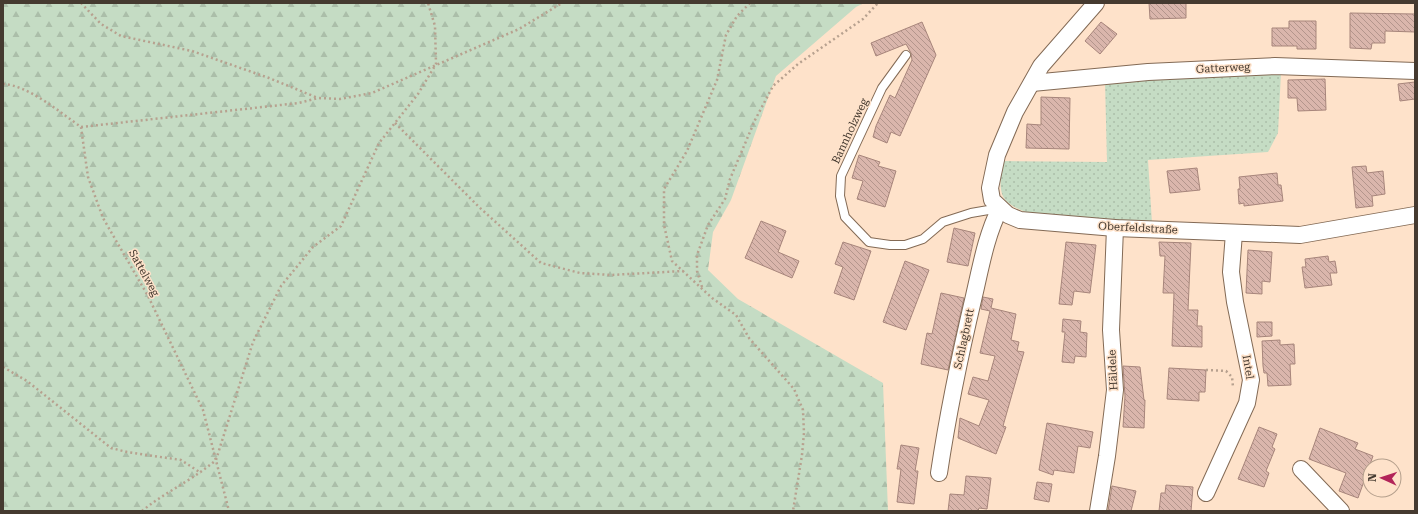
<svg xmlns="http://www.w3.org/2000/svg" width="1418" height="514" viewBox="0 0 1418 514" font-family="'Roboto Serif',serif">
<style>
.grass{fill:url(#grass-dots)}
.forest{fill:url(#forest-firs)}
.building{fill:url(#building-back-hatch);stroke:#a7857b}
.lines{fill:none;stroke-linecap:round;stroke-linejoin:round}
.lane-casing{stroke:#836a55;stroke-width:10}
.street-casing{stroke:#836a55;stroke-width:18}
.path{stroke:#b7a18f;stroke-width:2.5;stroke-dasharray:2 3;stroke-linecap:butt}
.lane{stroke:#fff;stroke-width:8}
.street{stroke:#fff;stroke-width:16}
.labels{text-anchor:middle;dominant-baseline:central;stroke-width:3;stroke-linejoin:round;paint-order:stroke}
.street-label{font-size:11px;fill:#453a30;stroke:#fee2ca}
</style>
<defs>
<pattern id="grass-dots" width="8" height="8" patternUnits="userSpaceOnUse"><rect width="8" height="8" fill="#c5dcc4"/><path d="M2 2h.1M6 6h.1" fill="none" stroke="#abbea9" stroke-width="1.8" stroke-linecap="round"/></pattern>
<pattern id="forest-firs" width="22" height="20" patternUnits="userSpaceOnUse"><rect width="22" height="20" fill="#c5dcc4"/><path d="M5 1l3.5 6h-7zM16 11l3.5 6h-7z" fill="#abbea9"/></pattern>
<pattern id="building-back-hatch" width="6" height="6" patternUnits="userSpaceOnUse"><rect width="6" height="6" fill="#dab6ac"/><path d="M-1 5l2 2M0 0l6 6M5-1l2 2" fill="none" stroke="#b3958c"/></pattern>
</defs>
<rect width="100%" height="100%" fill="#fee2ca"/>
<path class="grass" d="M 1281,72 L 1278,133 L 1268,152 L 1148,160 L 1152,223 L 1037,216 C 1000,203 998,200 1002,161 L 1107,162 L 1105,81 Z"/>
<path class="forest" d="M 3,3 L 864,3 L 856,7 L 776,76 L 731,200 L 713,232 L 708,270 L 738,299 L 883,383 L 888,511 L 3,511 Z"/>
<g class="building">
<path d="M 1149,3 L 1186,3 L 1186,18 L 1150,19 Z"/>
<path d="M 1350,13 L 1415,14 L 1415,32 L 1385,31 L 1385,43 L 1372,43 L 1371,49 L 1350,48 Z"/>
<path d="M 1289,21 L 1316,21 L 1316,49 L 1297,49 L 1297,46 L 1272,46 L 1272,28 L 1289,28 Z"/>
<path d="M 922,22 L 936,55 L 900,136 L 891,132 L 887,143 L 873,137 L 876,126 L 890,95 L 895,98 L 912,60 L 911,53 L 906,44 L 876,56 L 871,43 Z"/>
<path d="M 1101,22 L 1117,34 L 1100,54 L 1085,41 Z"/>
<path d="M 1325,79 L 1326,110 L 1298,111 L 1297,98 L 1288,98 L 1288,80 Z"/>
<path d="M 1415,82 L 1415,99 L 1400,101 L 1398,84 Z"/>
<path d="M 1041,97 L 1070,98 L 1069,149 L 1026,148 L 1027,124 L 1041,125 Z"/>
<path d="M 859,155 L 880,162 L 878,166 L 896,171 L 885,207 L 857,199 L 863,181 L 852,178 Z"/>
<path d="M 1366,166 L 1367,173 L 1383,171 L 1385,194 L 1372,196 L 1373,206 L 1356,208 L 1352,167 Z"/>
<path d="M 1197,168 L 1200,190 L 1170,193 L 1167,171 Z"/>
<path d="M 1277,173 L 1278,185 L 1281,185 L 1283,201 L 1244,206 L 1244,203 L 1239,204 L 1238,189 L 1240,189 L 1239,177 Z"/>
<path d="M 761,221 L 786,231 L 778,252 L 799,261 L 792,278 L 745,258 Z"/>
<path d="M 954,228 L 975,233 L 968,266 L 947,262 Z"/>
<path d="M 843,242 L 871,251 L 854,300 L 834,293 L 843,267 L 835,264 Z"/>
<path d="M 1066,242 L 1096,245 L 1090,293 L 1074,291 L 1072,305 L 1059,304 Z"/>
<path d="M 1159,242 L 1191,243 L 1188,310 L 1198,310 L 1197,326 L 1202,326 L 1202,347 L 1172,346 L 1174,293 L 1163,293 L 1165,256 L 1160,256 Z"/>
<path d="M 1248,250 L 1272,252 L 1270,282 L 1262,281 L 1262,294 L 1246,293 Z"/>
<path d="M 1328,256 L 1329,262 L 1335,261 L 1337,273 L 1330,273 L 1332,285 L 1305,288 L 1302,267 L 1306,267 L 1305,259 Z"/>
<path d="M 905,261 L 929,270 L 906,330 L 883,322 Z"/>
<path d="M 941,293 L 964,298 L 948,370 L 921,364 L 927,333 L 932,334 Z"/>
<path d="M 983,297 L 993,299 L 991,308 L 1016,314 L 1011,340 L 1019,342 L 1017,351 L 1024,352 L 1003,426 L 1006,427 L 996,454 L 958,438 L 960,418 L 979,426 L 989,400 L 968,394 L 973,377 L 988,381 L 995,356 L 980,353 L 990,311 L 981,309 Z"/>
<path d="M 1063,319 L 1081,321 L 1080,332 L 1087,333 L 1086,357 L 1075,356 L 1074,363 L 1062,362 L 1065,332 L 1062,332 Z"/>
<path d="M 1257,322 L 1272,322 L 1272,336 L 1257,337 Z"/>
<path d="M 1280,340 L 1280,345 L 1294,344 L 1295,364 L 1290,364 L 1291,385 L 1268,386 L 1267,373 L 1264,373 L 1263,366 L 1262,341 Z"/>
<path d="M 1123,366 L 1140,367 L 1144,400 L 1145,400 L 1144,428 L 1123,427 L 1125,396 Z"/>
<path d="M 1169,368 L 1206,370 L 1205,392 L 1199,392 L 1199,401 L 1167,399 Z"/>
<path d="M 1047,423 L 1093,432 L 1090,448 L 1078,446 L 1074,473 L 1054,470 L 1053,475 L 1039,470 Z"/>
<path d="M 1259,427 L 1277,434 L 1272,447 L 1275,449 L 1266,471 L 1269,473 L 1264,487 L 1238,479 Z"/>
<path d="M 1320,428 L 1358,443 L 1355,449 L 1373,456 L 1358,498 L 1339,491 L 1346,473 L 1309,459 Z"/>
<path d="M 901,445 L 919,448 L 915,471 L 918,471 L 914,504 L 897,502 L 901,469 L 897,469 Z"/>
<path d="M 966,476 L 991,478 L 987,509 L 979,508 L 978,511 L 948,511 L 950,494 L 964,495 Z"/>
<path d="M 1037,482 L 1052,484 L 1049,502 L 1034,499 Z"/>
<path d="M 1166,485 L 1193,487 L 1191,511 L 1159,511 L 1161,493 L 1165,493 Z"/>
<path d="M 1112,486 L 1136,491 L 1131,511 L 1108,511 Z"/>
</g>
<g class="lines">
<g class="lane-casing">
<path id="lane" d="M 906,55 L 882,88 L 841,176 L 840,196 L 845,217 L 869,242 L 890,245 L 905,245 L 923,239 L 943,222 L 971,213 L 1000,208"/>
</g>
<g class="street-casing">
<g id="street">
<path d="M 1096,3 L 1041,66 L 1015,112 L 997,155 L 990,188 L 992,200 L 1008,215 L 1020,220 L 1115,228 L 1300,235 L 1415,215"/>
<path d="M 1032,83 L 1148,72 L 1275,66 L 1415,71"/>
<path d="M 1301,469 L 1341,511"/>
<path d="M 939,473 C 948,413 960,355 974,296 C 981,266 986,236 1000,208"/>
<path d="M 1206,493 L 1247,403 L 1251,380 L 1235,302 L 1231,272 L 1234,233"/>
<path d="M 1098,511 L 1107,456 L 1115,390 L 1111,330 L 1115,228"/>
</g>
</g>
<g class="path">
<path d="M 81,3 L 101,24 L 121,36 L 192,51 L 269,78 L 318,98"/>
<path d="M 750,3 L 737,16 L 726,35 L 717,80 L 687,151 L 664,189 L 664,225 L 672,261 L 712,298 L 736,315 L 749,338 L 794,389 L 803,410 L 804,433 L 802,455 L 793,511"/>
<path d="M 3,84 C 28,85 61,113 81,127 L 88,177 L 103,218 L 148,296 L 203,410 L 229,511"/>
<path d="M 395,123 L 479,207 L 541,263 L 580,273 L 611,275 L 683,271"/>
<path d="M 81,127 L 299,103 L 318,98 L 340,99 L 372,93 L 519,29 L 562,3"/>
<path d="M 702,287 L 697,271 L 697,255 L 708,225 L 725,199 L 730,179 L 755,120 L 773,86 L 798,64 L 863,19 L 878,3"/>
<path d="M 3,367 L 27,381 L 111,448 L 127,452 L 181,460 L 201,473"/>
<path d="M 1206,370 L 1226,371 L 1232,377 L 1233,387"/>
<path d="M 142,511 C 165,492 193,480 216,460 L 253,342 L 281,286 L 313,247 L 341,226 L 379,143 L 418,94 L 436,64 L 435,26 L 428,3"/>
</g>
<use href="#lane" class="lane"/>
<use href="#street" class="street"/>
</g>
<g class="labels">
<g class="street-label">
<text transform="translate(1223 68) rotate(-3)">Gatterweg</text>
<text transform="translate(850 131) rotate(-65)">Bannholzweg</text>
<text transform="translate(1138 228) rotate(3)">Oberfeldstraße</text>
<text transform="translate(144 273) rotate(61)">Sattelweg</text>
<text transform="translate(964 339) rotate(-78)">Schlagbrett</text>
<text transform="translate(1248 367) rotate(81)">Intel</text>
<text transform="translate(1113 370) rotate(-93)">Häldele</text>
</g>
</g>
<rect width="1418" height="514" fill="none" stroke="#453a30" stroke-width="8"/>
<g transform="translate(1382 478) rotate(273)"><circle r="19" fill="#fee2ca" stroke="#b49f8c"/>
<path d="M0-3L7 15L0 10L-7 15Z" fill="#b22459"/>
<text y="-6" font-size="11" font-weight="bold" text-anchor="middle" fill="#453a30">N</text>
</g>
</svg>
